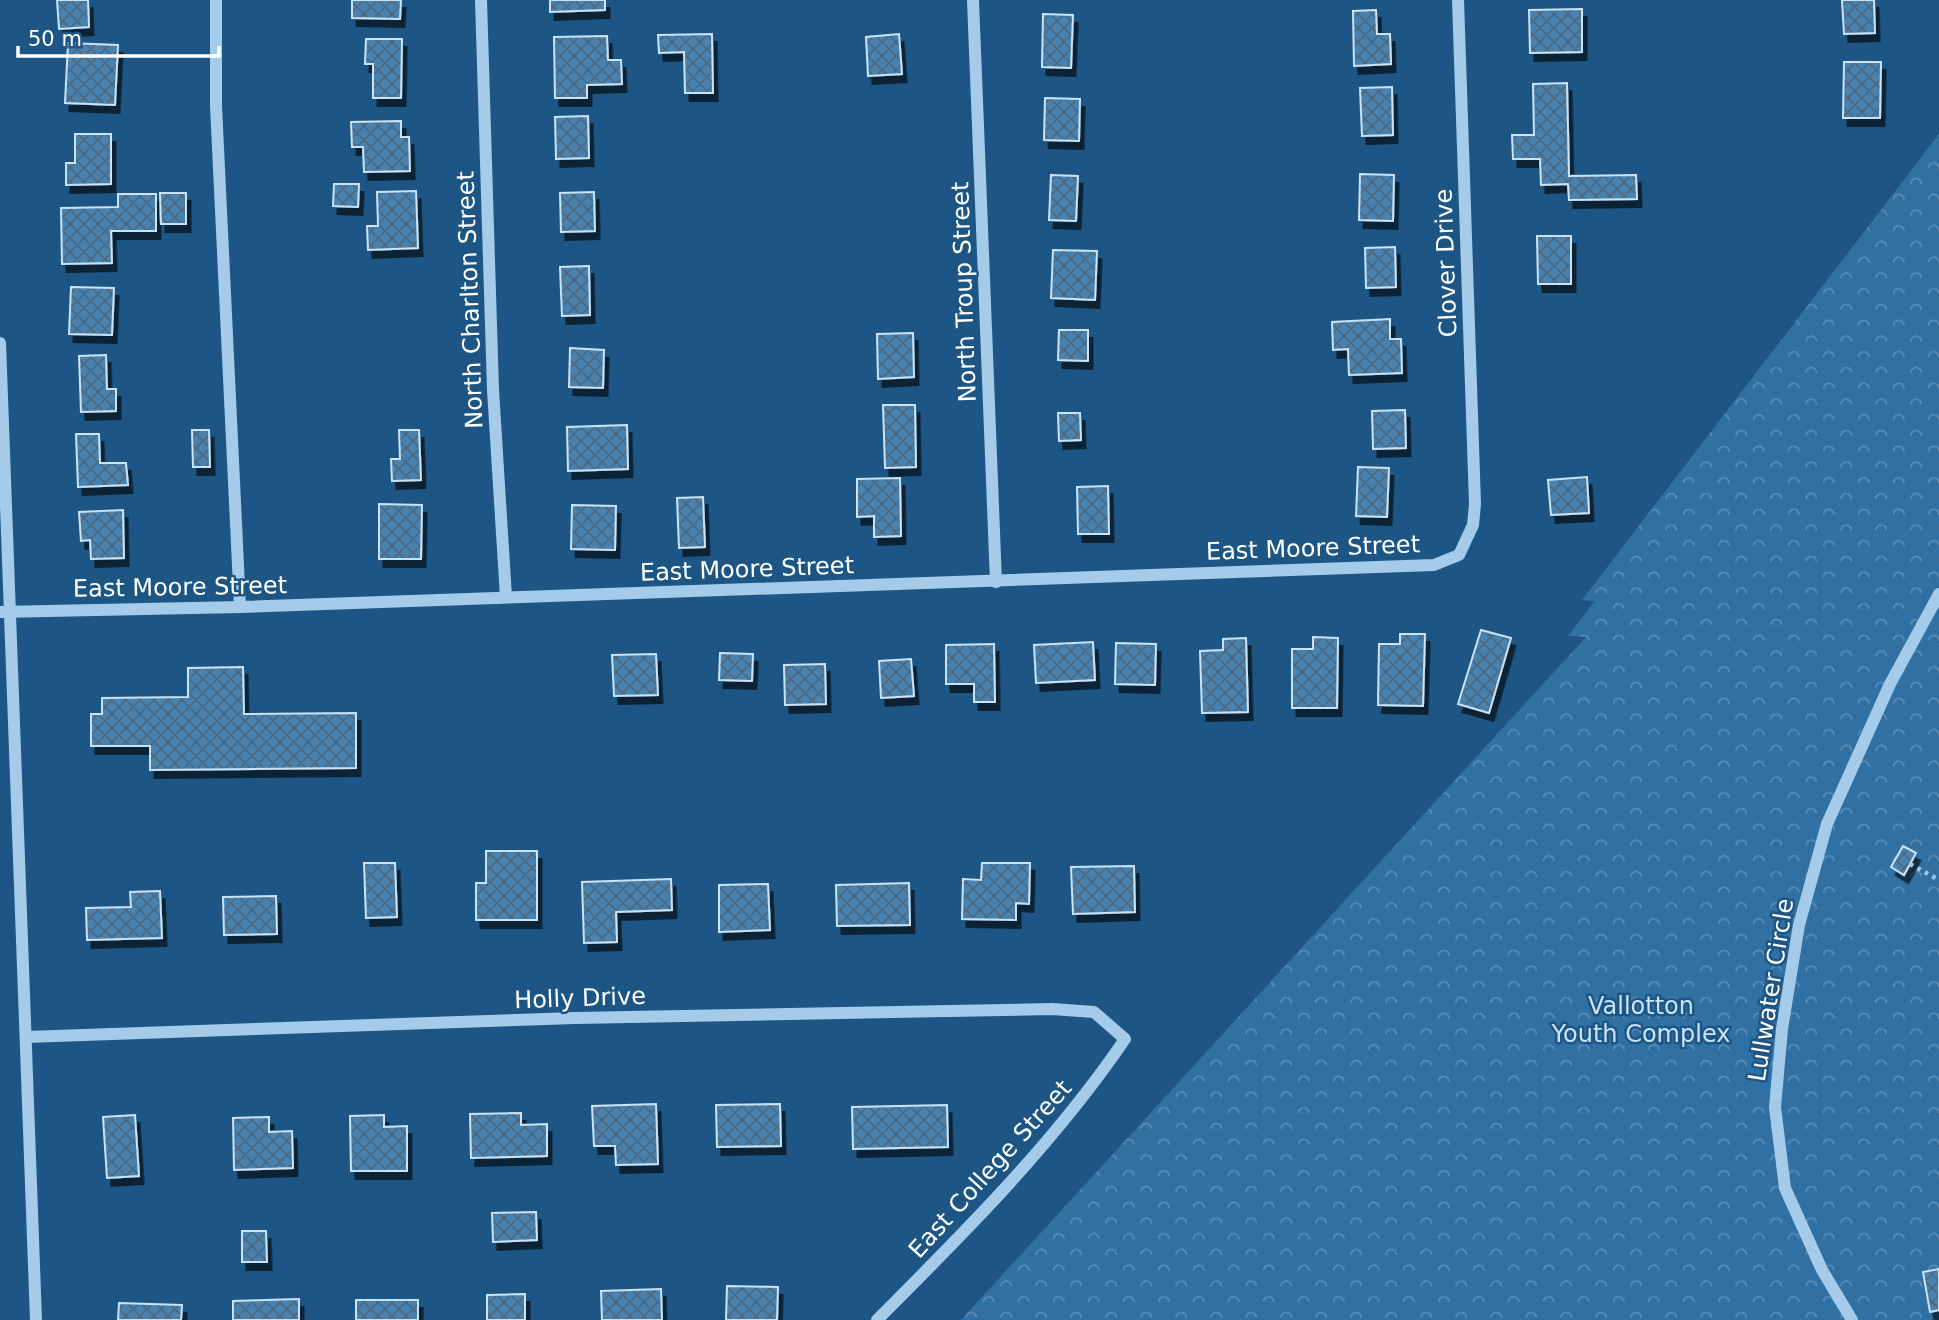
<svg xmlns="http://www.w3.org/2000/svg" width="1939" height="1320" viewBox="0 0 1939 1320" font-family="'DejaVu Sans',sans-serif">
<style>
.forest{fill:url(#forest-crowns)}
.building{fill:url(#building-cross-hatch);stroke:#c9e3f8;stroke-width:2;filter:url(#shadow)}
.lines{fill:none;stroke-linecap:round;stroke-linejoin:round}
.path{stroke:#a4ccea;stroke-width:4.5;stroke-dasharray:3.5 5;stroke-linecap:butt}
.minor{stroke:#a4ccea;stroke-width:12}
.labels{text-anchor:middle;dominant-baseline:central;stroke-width:5;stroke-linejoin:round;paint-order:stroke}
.street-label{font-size:24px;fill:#fff;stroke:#1d5684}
.park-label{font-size:24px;fill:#c9e3f8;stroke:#1d5684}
</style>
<defs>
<pattern id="forest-crowns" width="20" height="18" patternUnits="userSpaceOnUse" patternTransform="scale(1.75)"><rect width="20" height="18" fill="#3170a2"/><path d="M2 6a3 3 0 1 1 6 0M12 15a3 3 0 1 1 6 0" fill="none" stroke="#5a8db5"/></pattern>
<pattern id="building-cross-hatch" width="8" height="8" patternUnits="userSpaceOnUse" patternTransform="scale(1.75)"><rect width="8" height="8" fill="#4a82af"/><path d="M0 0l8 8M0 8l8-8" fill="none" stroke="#4b6a82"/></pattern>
<filter id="shadow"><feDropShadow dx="4.5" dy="8" stdDeviation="0" flood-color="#0009"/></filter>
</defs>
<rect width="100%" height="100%" fill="#1d5684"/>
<path class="forest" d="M 1939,134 L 1939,1320 L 961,1320 L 1586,637 L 1568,636 L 1595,601 L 1582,600 Z"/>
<g class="building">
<path d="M 57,0 L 88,0 L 89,27 L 59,29 Z"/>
<path d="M 352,0 L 401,0 L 400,19 L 352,18 Z"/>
<path d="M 550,0 L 605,0 L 605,10 L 550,12 Z"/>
<path d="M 1842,0 L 1874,0 L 1875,33 L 1844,34 Z"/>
<path d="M 1582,9 L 1582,52 L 1530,53 L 1529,10 Z"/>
<path d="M 1376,10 L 1377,34 L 1390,34 L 1391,64 L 1354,66 L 1353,11 Z"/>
<path d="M 1043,14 L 1073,15 L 1071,68 L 1042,67 Z"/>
<path d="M 712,34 L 713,93 L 685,93 L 684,52 L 659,53 L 658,35 Z"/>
<path d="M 899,34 L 902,74 L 868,76 L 866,37 Z"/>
<path d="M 607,36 L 608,60 L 621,60 L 622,84 L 587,85 L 587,98 L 555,98 L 554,37 Z"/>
<path d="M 366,39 L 402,39 L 401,98 L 373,98 L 373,64 L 365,64 Z"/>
<path d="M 68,43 L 118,45 L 115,105 L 65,103 Z"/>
<path d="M 1844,62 L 1881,62 L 1880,118 L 1843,118 Z"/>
<path d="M 1567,83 L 1569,176 L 1636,175 L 1637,199 L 1569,200 L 1568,184 L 1541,185 L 1540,159 L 1513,159 L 1512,135 L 1534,135 L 1533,84 Z"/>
<path d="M 1392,87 L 1393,135 L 1362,136 L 1360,88 Z"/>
<path d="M 1045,98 L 1080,99 L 1079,141 L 1044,140 Z"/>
<path d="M 588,116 L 589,158 L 556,159 L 555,117 Z"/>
<path d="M 401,121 L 401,137 L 409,137 L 410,171 L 364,172 L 363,147 L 352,147 L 351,122 Z"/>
<path d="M 75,134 L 111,134 L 111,184 L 66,185 L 66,163 L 75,163 Z"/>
<path d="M 1360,174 L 1394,175 L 1393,221 L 1359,220 Z"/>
<path d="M 1051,175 L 1078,176 L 1076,221 L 1049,220 Z"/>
<path d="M 334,184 L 359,184 L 358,207 L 333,206 Z"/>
<path d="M 416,191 L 418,248 L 368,250 L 367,226 L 378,226 L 377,192 Z"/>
<path d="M 594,192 L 595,231 L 561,232 L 560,193 Z"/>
<path d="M 160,193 L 186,193 L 186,224 L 161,224 Z"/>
<path d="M 118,194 L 156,194 L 156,231 L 111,231 L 112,263 L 62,264 L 61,208 L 118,207 Z"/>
<path d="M 1537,236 L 1571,236 L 1571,284 L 1538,284 Z"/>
<path d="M 1395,247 L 1396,287 L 1366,288 L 1365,248 Z"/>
<path d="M 1053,250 L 1097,251 L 1095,300 L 1051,298 Z"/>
<path d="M 589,266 L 590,315 L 562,316 L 560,267 Z"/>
<path d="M 71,287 L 114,288 L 112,335 L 69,334 Z"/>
<path d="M 1390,319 L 1390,339 L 1401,339 L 1402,373 L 1349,375 L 1348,349 L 1333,350 L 1332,322 Z"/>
<path d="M 1059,330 L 1088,330 L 1088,361 L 1058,360 Z"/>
<path d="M 913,333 L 914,377 L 878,379 L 877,334 Z"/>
<path d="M 570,348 L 604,350 L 603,388 L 569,387 Z"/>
<path d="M 106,355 L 107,389 L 116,389 L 116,411 L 81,412 L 79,356 Z"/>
<path d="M 883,405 L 915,405 L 916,467 L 885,468 Z"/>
<path d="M 1405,410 L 1406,448 L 1373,449 L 1372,411 Z"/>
<path d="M 1058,413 L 1080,413 L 1081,440 L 1059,441 Z"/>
<path d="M 627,425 L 628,469 L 568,471 L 567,427 Z"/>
<path d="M 192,430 L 209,430 L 210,467 L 193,467 Z"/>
<path d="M 399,430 L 419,430 L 421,480 L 392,481 L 391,459 L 400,459 Z"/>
<path d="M 76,434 L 99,434 L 100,463 L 126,463 L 128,485 L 78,487 Z"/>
<path d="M 1358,467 L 1389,468 L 1387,517 L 1356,516 Z"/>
<path d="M 1587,477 L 1589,513 L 1551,515 L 1548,480 Z"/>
<path d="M 900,478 L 901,536 L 874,537 L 874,516 L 857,517 L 857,479 Z"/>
<path d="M 1108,486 L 1109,534 L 1078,534 L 1077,487 Z"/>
<path d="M 703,497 L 705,547 L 679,548 L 677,498 Z"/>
<path d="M 379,504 L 422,505 L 421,559 L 379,559 Z"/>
<path d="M 572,505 L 616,506 L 615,550 L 571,549 Z"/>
<path d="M 123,510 L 124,558 L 91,559 L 90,540 L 81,541 L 79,512 Z"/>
<path d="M 1481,630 L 1511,638 L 1489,713 L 1458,704 Z"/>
<path d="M 1400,634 L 1425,634 L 1423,706 L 1378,705 L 1379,644 L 1400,644 Z"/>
<path d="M 1313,637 L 1338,638 L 1337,708 L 1292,708 L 1292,649 L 1313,649 Z"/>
<path d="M 1246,638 L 1248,712 L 1202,713 L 1200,651 L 1223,650 L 1223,639 Z"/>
<path d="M 1093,642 L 1095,680 L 1036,683 L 1034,645 Z"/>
<path d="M 1116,643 L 1156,644 L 1155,685 L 1115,684 Z"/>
<path d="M 994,644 L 995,702 L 974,702 L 974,684 L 946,684 L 946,645 Z"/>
<path d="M 720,653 L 753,654 L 752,681 L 719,680 Z"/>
<path d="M 656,654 L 658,695 L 614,696 L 612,655 Z"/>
<path d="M 911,659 L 914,696 L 881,698 L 879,661 Z"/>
<path d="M 825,664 L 826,704 L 785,705 L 784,665 Z"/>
<path d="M 243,667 L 244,714 L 356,713 L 356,768 L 150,770 L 150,746 L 91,746 L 91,714 L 102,714 L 102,698 L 188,697 L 188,668 Z"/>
<path d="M 1903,846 L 1916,853 L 1904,875 L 1891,867 Z"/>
<path d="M 486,851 L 537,851 L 537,920 L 476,920 L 476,883 L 486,883 Z"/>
<path d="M 364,863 L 395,863 L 397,917 L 366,918 Z"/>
<path d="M 982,863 L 1030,863 L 1029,904 L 1016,903 L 1016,920 L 962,919 L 963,879 L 981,880 Z"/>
<path d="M 1134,866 L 1135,912 L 1073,914 L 1071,867 Z"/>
<path d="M 671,879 L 672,910 L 616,912 L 617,942 L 584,943 L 582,882 Z"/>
<path d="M 909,883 L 910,925 L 837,926 L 836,885 Z"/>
<path d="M 768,884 L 770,930 L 719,932 L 719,885 Z"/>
<path d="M 160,891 L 162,938 L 87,940 L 86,908 L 131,907 L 130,892 Z"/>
<path d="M 276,896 L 277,934 L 224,935 L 223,897 Z"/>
<path d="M 656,1104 L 658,1164 L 616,1165 L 615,1146 L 594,1146 L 592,1106 Z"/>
<path d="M 780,1104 L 781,1146 L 717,1147 L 716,1105 Z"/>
<path d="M 947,1105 L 948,1147 L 853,1149 L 852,1107 Z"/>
<path d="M 521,1113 L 521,1125 L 547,1124 L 547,1156 L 471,1158 L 470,1114 Z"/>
<path d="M 135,1115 L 139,1176 L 107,1178 L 103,1117 Z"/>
<path d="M 384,1115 L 384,1127 L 407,1126 L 407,1171 L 351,1171 L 350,1116 Z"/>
<path d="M 269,1117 L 269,1132 L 292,1131 L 293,1168 L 234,1170 L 233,1118 Z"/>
<path d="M 536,1212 L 537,1240 L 493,1242 L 492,1213 Z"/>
<path d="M 242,1231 L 266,1231 L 267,1262 L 242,1262 Z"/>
<path d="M 1939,1269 L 1939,1310 L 1930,1312 L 1923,1272 Z"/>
<path d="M 727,1286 L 778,1287 L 777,1320 L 726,1320 Z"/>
<path d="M 661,1289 L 662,1320 L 602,1320 L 601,1291 Z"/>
<path d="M 525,1294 L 525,1320 L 487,1320 L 487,1295 Z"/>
<path d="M 299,1299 L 299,1320 L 233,1320 L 233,1301 Z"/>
<rect x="356" y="1300" width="62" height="20"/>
<path d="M 119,1303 L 182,1305 L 181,1320 L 118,1320 Z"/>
</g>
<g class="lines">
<path class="path" d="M 1910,864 L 1939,880"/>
<g class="minor">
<path d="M 216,0 L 216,106 L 240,607"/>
<path d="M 481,0 L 493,390 L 506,597"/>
<path d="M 973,0 L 996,582"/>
<path d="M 0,343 L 36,1320"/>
<path d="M 0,612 L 240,607 L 1434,565 L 1459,555 L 1473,525 L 1475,504 L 1458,0"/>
<path d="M 26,1037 L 575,1018 L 1052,1009 L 1094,1012 L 1125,1039 C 1055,1142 965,1232 877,1320"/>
<path d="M 1852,1320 L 1822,1270 L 1785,1188 L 1775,1107 L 1782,1029 L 1799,925 L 1827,824 L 1890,684 L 1939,594"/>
</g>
</g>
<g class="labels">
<g class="street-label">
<text transform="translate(1446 263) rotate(-92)">Clover Drive</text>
<text transform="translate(964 292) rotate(-92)">North Troup Street</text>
<text transform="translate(470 300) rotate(-92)">North Charlton Street</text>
<text transform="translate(1313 548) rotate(-2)">East Moore Street</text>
<text transform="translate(747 569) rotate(-2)">East Moore Street</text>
<text transform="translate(180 587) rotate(-1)">East Moore Street</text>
<text transform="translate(1771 990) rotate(-81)">Lullwater Circle</text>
<text transform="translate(580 998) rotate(-2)">Holly Drive</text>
<text transform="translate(990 1169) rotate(-48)">East College Street</text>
</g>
<g class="park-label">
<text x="1641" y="1006">Vallotton<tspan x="1641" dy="28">Youth Complex</tspan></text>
</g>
</g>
<path d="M18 46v10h201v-10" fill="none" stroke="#ffffff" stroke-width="3.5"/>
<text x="28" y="46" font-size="21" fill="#ffffff" stroke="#1d5684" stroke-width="5" paint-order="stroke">50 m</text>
</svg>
